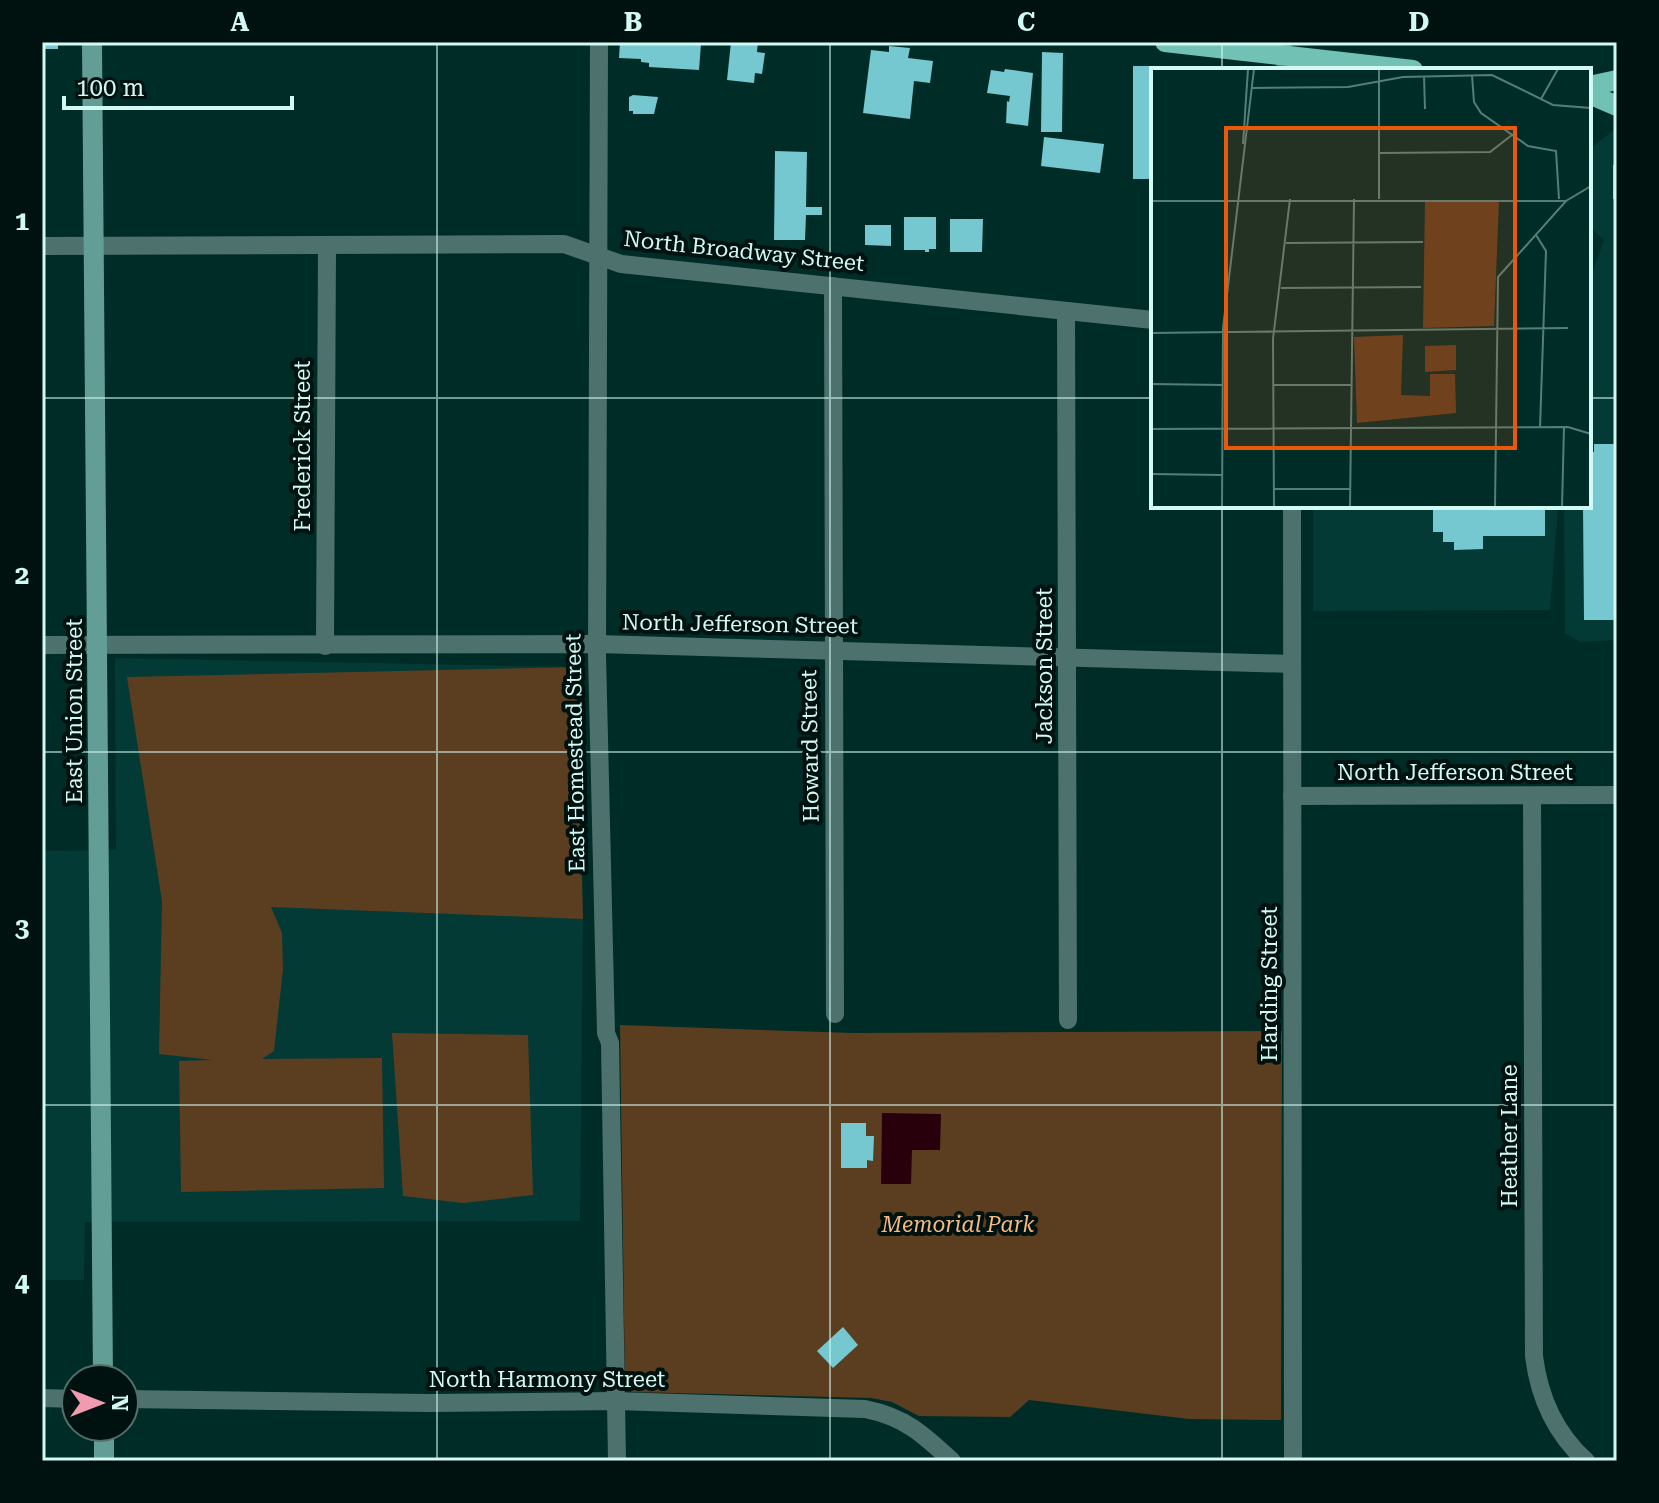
<svg xmlns="http://www.w3.org/2000/svg" width="1659" height="1503" viewBox="0 0 1659 1503" font-family="'Roboto Serif',serif">
<style>
.built{fill:#043a35}
.green{fill:#5b3e20}
.water{fill:#28000c}
.building{fill:#75c7d0}
.lines{fill:none;stroke-linecap:round;stroke-linejoin:round}
.street{stroke:#4d726d;stroke-width:18}
.secondary{stroke:#629e96;stroke-width:20}
.primary{stroke:#71c1b5;stroke-width:20}
.grid{fill:none;stroke:#d2f9f3;stroke-width:2;stroke-opacity:0.55}
.labels{text-anchor:middle;dominant-baseline:central;stroke-width:8;stroke-linejoin:round;paint-order:stroke}
.street-label{font-size:22px;fill:#d2f9f3;stroke:#00120f}
.park-label{font-size:22px;font-style:italic;fill:#f5b981;stroke:#00120f}
.inset-road{fill:none;stroke:#547e79;stroke-width:2}
.view{fill:#e8590c;fill-opacity:0.15;stroke:#e8590c;stroke-width:4}
.inset-edge{fill:none;stroke:#d2f9f3;stroke-width:4}
.neatline{fill:none;stroke:#d2f9f3;stroke-width:3}
.grid-label{font-size:26px;text-anchor:middle;font-weight:bold;fill:#d2f9f3}
</style>
<rect width="100%" height="100%" fill="#002c27"/>
<g class="built">
<path d="M 1615,129 L 1617,640 L 1580,642 L 1565,633 L 1564,506 L 1589,506 L 1589,281 L 1604,240 L 1590,227 L 1589,160 L 1590,149 Z"/>
<path d="M 1313,506 L 1558,506 L 1550,610 L 1313,611 Z"/>
<path d="M 115,658 L 577,667 L 583,919 L 580,1221 L 85,1222 L 84,1280 L 42,1280 L 42,851 L 116,850 Z"/>
</g>
<g class="green">
<path d="M 577,667 L 583,919 L 271,907 L 282,933 L 283,969 L 274,1051 L 262,1059 L 382,1058 L 384,1188 L 181,1192 L 179,1061 L 213,1060 L 159,1054 L 162,901 L 127,677 Z"/>
<path d="M 620,1025 L 853,1033 L 1282,1031 L 1281,1420 L 1189,1419 L 1029,1400 L 1010,1417 L 919,1416 L 892,1402 L 871,1398 L 632,1392 L 625,1386 Z"/>
<path d="M 392,1033 L 528,1035 L 533,1195 L 463,1203 L 403,1196 Z"/>
</g>
<path class="water" d="M 882,1113 L 941,1114 L 940,1150 L 912,1150 L 911,1184 L 881,1184 Z"/>
<g class="building">
<rect x="44" y="42" width="14" height="7"/>
<path d="M 620,42 L 687,42 L 701,44 L 699,70 L 649,67 L 649,63 L 641,62 L 641,59 L 619,58 Z"/>
<path d="M 731,42 L 758,42 L 757,52 L 765,53 L 762,74 L 755,73 L 754,83 L 727,80 Z"/>
<path d="M 889,46 L 910,48 L 908,58 L 933,61 L 930,83 L 914,81 L 910,119 L 863,113 L 871,50 L 889,52 Z"/>
<path d="M 1042,52 L 1063,53 L 1062,132 L 1041,132 Z"/>
<path d="M 1133,66 L 1162,66 L 1162,70 L 1153,70 L 1153,179 L 1133,179 Z"/>
<path d="M 1005,69 L 1033,73 L 1028,126 L 1006,123 L 1007,101 L 1009,102 L 1010,96 L 987,93 L 991,70 L 1004,72 Z"/>
<path d="M 633,95 L 658,97 L 654,114 L 633,114 L 633,111 L 629,111 L 629,97 Z"/>
<path d="M 1044,137 L 1104,144 L 1100,173 L 1041,166 Z"/>
<path d="M 775,151 L 807,152 L 806,207 L 822,207 L 822,215 L 806,215 L 805,240 L 774,240 Z"/>
<rect x="1613" y="165" width="4" height="34"/>
<path d="M 904,217 L 936,217 L 936,249 L 929,249 L 929,252 L 925,252 L 925,250 L 904,250 Z"/>
<path d="M 950,219 L 983,219 L 982,252 L 950,252 Z"/>
<path d="M 865,225 L 891,225 L 891,246 L 865,245 Z"/>
<path d="M 1594,444 L 1617,444 L 1617,620 L 1584,620 L 1583,506 L 1589,506 L 1589,452 L 1594,452 Z"/>
<path d="M 1433,506 L 1545,506 L 1545,536 L 1483,536 L 1483,549 L 1454,550 L 1454,542 L 1443,542 L 1443,532 L 1433,532 Z"/>
<path d="M 841,1123 L 866,1123 L 866,1136 L 874,1136 L 873,1161 L 867,1160 L 867,1168 L 841,1168 Z"/>
<path d="M 843,1327 L 858,1345 L 833,1368 L 817,1351 Z"/>
</g>
<g class="lines">
<g class="street">
<path d="M 599,42 L 597,655 L 606,1033 L 610,1043 L 617,1461"/>
<path d="M 1282,42 L 1286,70"/>
<path d="M 42,246 L 564,244 L 621,264 L 1153,320"/>
<path d="M 833,286 L 835,1014"/>
<path d="M 1066,311 L 1068,1020"/>
<path d="M 1292,506 L 1293,1461"/>
<path d="M 42,645 L 597,644 L 1292,664"/>
<path d="M 325,646 L 327,247"/>
<path d="M 1292,796 L 1617,795"/>
<path d="M 1532,796 L 1534,1356 C 1539,1397 1555,1433 1586,1461"/>
<path d="M 42,1398 L 76,1399"/>
<path d="M 124,1399 L 428,1403 L 616,1401 L 865,1409 C 905,1417 923,1434 952,1461"/>
</g>
<g class="secondary">
<path d="M 92,42 L 103,1379"/>
<path d="M 104,1427 L 104,1461"/>
</g>
<g class="primary">
<path d="M 1165,42 L 1413,70"/>
<path d="M 1589,86 L 1617,80"/>
<path d="M 1589,94 L 1617,106"/>
</g>
</g>
<path class="grid" d="M 437,42 L 437,1461M 830,42 L 830,1461M 1222,42 L 1222,70M 42,398 L 1153,398M 1589,398 L 1617,398M 1222,506 L 1222,1461M 42,752 L 1617,752M 42,1105 L 1617,1105"/>
<g class="labels">
<g class="street-label">
<text transform="translate(744 251) rotate(6)">North Broadway Street</text>
<text transform="translate(302 446) rotate(-90)">Frederick Street</text>
<text transform="translate(740 624) rotate(1)">North Jefferson Street</text>
<text transform="translate(1044 666) rotate(-90)">Jackson Street</text>
<text transform="translate(74 711) rotate(-90)">East Union Street</text>
<text transform="translate(810 746) rotate(-91)">Howard Street</text>
<text transform="translate(575 753) rotate(-91)">East Homestead Street</text>
<text x="1455" y="772">North Jefferson Street</text>
<text transform="translate(1269 984) rotate(-90)">Harding Street</text>
<text transform="translate(1509 1136) rotate(-90)">Heather Lane</text>
<text x="547" y="1379">North Harmony Street</text>
</g>
<g class="park-label">
<text x="958" y="1224">Memorial Park</text>
</g>
</g>
<g transform="translate(1151 68)">
<rect width="440" height="440" fill="#002c27"/>
<path d="M 274,133 L 348,133 L 343,258 L 272,260 ZM 252,267 L 250,327 L 279,328 L 279,306 L 304,306 L 305,345 L 206,355 L 203,269 ZM 305,277 L 305,302 L 274,304 L 274,278 Z" fill="#5b3e20"/>
<path class="inset-road" d="M 228,1 L 228,131M 321,7 L 323,34 L 330,45 L 377,78 L 405,83 L 408,131M 273,8 L 274,41M 101,20 L 197,19 L 252,9 L 341,7 L 402,37 L 440,40M 390,31 L 407,1M 92,76 L 97,1M 228,85 L 339,84 L 361,67M 0,133 L 415,133M 385,167 L 395,183 L 389,360M 135,175 L 272,174M 0,186 L 0,229M 130,220 L 270,219M 0,265 L 417,260M 0,316 L 72,317M 123,317 L 200,317M 0,361 L 417,359 L 440,366M 0,406 L 71,407M 123,421 L 199,421M 71,439 L 72,260 L 103,1M 123,439 L 122,271 L 139,131M 199,439 L 203,131M 344,439 L 347,209 L 415,133 L 440,118M 411,439 L 413,359"/>
<path class="view" d="M 75,60 L 364,60 L 364,380 L 75,380 Z"/>
<rect width="440" height="440" class="inset-edge"/>
</g>
<rect width="1659" height="1503" fill="none" stroke="#00120f" stroke-width="88"/>
<g transform="translate(100 1403) rotate(90)"><circle r="38" fill="#00120f" stroke="#546e6a" stroke-width="2"/>
<path d="M0-6L14 30L0 20L-14 30Z" fill="#f29aaf"/>
<text y="-12" font-size="22" font-weight="bold" text-anchor="middle" fill="#d2f9f3">N</text>
</g>
<path d="M64 96v12h228v-12" fill="none" stroke="#d2f9f3" stroke-width="4"/>
<text x="76" y="96" font-size="24" fill="#d2f9f3" stroke="#00120f" stroke-width="6" paint-order="stroke">100 m</text>
<rect x="44" y="44" width="1571" height="1415" class="neatline"/>
<g class="grid-label">
<text x="240" y="31">A</text>
<text x="633" y="31">B</text>
<text x="1026" y="31">C</text>
<text x="1419" y="31">D</text>
<text x="22" y="230">1</text>
<text x="22" y="584">2</text>
<text x="22" y="937">3</text>
<text x="22" y="1291">4</text>
</g>
</svg>
